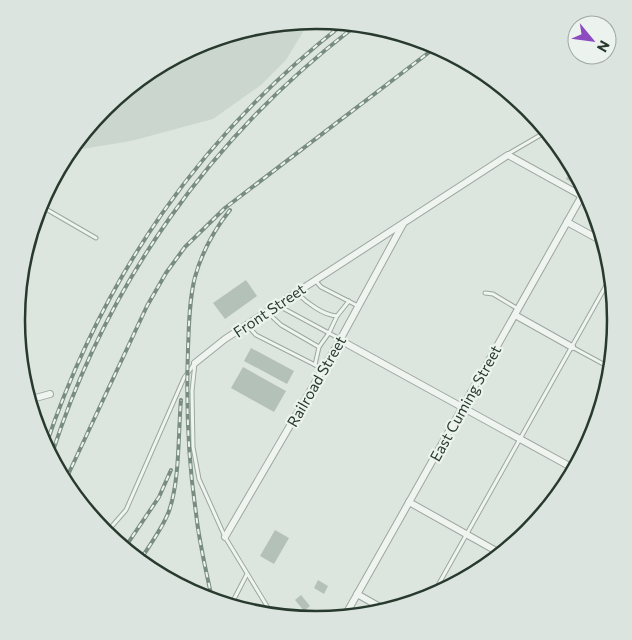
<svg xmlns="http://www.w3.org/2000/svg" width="632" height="640" viewBox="0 0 632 640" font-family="Commissioner,sans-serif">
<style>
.built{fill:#cbd6ce}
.building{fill:#b4c1b9}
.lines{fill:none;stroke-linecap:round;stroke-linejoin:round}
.service-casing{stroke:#9ca79f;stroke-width:5}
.minor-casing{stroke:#9ca79f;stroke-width:8}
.service{stroke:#eff4f0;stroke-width:3}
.minor{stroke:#eff4f0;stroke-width:6}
.rail-casing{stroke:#788d7f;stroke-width:4}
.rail{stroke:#ecf3ee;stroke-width:2;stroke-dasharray:5.5;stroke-linecap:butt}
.labels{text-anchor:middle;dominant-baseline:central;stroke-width:4.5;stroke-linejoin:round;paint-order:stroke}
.street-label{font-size:15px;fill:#283a2e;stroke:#ecf3ee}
.rim{fill:none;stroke:#283a2e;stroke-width:2.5}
</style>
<rect width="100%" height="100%" fill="#dde5df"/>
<path class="built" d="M 309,22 L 286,60 L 261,85 L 213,119 L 131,141 L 76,150 L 104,108 L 202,43 Z"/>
<g class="building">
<path d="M 570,172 L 578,183 L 577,185 L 566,179 Z"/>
<path d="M 246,280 L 257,296 L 225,319 L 213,303 Z"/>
<path d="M 251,348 L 294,371 L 287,384 L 244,361 Z"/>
<path d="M 243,367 L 286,391 L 274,412 L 231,388 Z"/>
<path d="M 275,530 L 289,538 L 274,564 L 260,556 Z"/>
<path d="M 318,580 L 328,586 L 324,594 L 314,588 Z"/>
<path d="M 301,595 L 310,606 L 304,611 L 295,600 Z"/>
</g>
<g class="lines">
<g class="service-casing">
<g id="service">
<path d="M 508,154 L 544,133"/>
<path d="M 39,205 L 96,238"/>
<path d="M 315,280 L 321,287 L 358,306"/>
<path d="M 297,293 C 307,303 323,315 337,316 L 349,301"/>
<path d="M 485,293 L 493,294 L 518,309"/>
<path d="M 277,305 L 340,339"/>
<path d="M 267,312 L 281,325 L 319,347 L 329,333 L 337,316"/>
<path d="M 247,325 L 256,335 L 323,369"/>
<path d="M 572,347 L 607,366"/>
<path d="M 195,363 L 192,391 L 193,447 L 199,479 L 225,537 L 270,611"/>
<path d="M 315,365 L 319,347"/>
<path d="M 106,533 L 126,510 L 184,378 L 195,363"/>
<path d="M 432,596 L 608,282"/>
<path d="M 232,603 L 247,574"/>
</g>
</g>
<g class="minor-casing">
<g id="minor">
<path d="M 567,222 L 600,240"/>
<path d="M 515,315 L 572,347"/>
<path d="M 340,340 L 571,467"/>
<path d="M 195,363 L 225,339 L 508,155 L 582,196"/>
<path d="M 32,399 L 50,394"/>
<path d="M 409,502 L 498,552"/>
<path d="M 225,537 L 340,340 L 403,224"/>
<path d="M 357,594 L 380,607"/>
<path d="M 346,614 L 584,192"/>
</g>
</g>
<use href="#service" class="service"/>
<use href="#minor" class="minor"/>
<g class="rail-casing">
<g id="rail">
<path d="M 46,445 C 104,275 200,136 342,25"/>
<path d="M 52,454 C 107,283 211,137 353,28"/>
<path d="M 67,477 L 147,306 L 166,273 L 185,247 L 225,208 L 436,47"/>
<path d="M 126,546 L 159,497 L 171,470"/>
<path d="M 142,557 C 152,542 163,527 169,511 C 180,480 178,433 181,400"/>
<path d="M 212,599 C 206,570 199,542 196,513 C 188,459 186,404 188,349 C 189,326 189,300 195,277 C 202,252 214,230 230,210"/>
</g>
</g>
<use href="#rail" class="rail"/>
</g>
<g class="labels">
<g class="street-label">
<text transform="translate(269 310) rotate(-34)">Front Street</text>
<text transform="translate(316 381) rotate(-60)">Railroad Street</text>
<text transform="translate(465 403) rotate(-61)">East Cuming Street</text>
</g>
</g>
<path d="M0 0H632V640H0ZM25 320a291 291 0 1 1 582 0a291 291 0 1 1-582 0Z" fill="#dce4df" fill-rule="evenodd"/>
<path class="rim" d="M25 320a291 291 0 1 1 582 0a291 291 0 1 1-582 0Z"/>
<g transform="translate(592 40) rotate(119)"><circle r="24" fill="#ecf3ee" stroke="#9ea9a1"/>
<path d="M0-4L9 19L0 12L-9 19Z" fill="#8c4cc0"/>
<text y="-8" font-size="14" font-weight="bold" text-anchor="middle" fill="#283a2e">N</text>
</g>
</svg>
